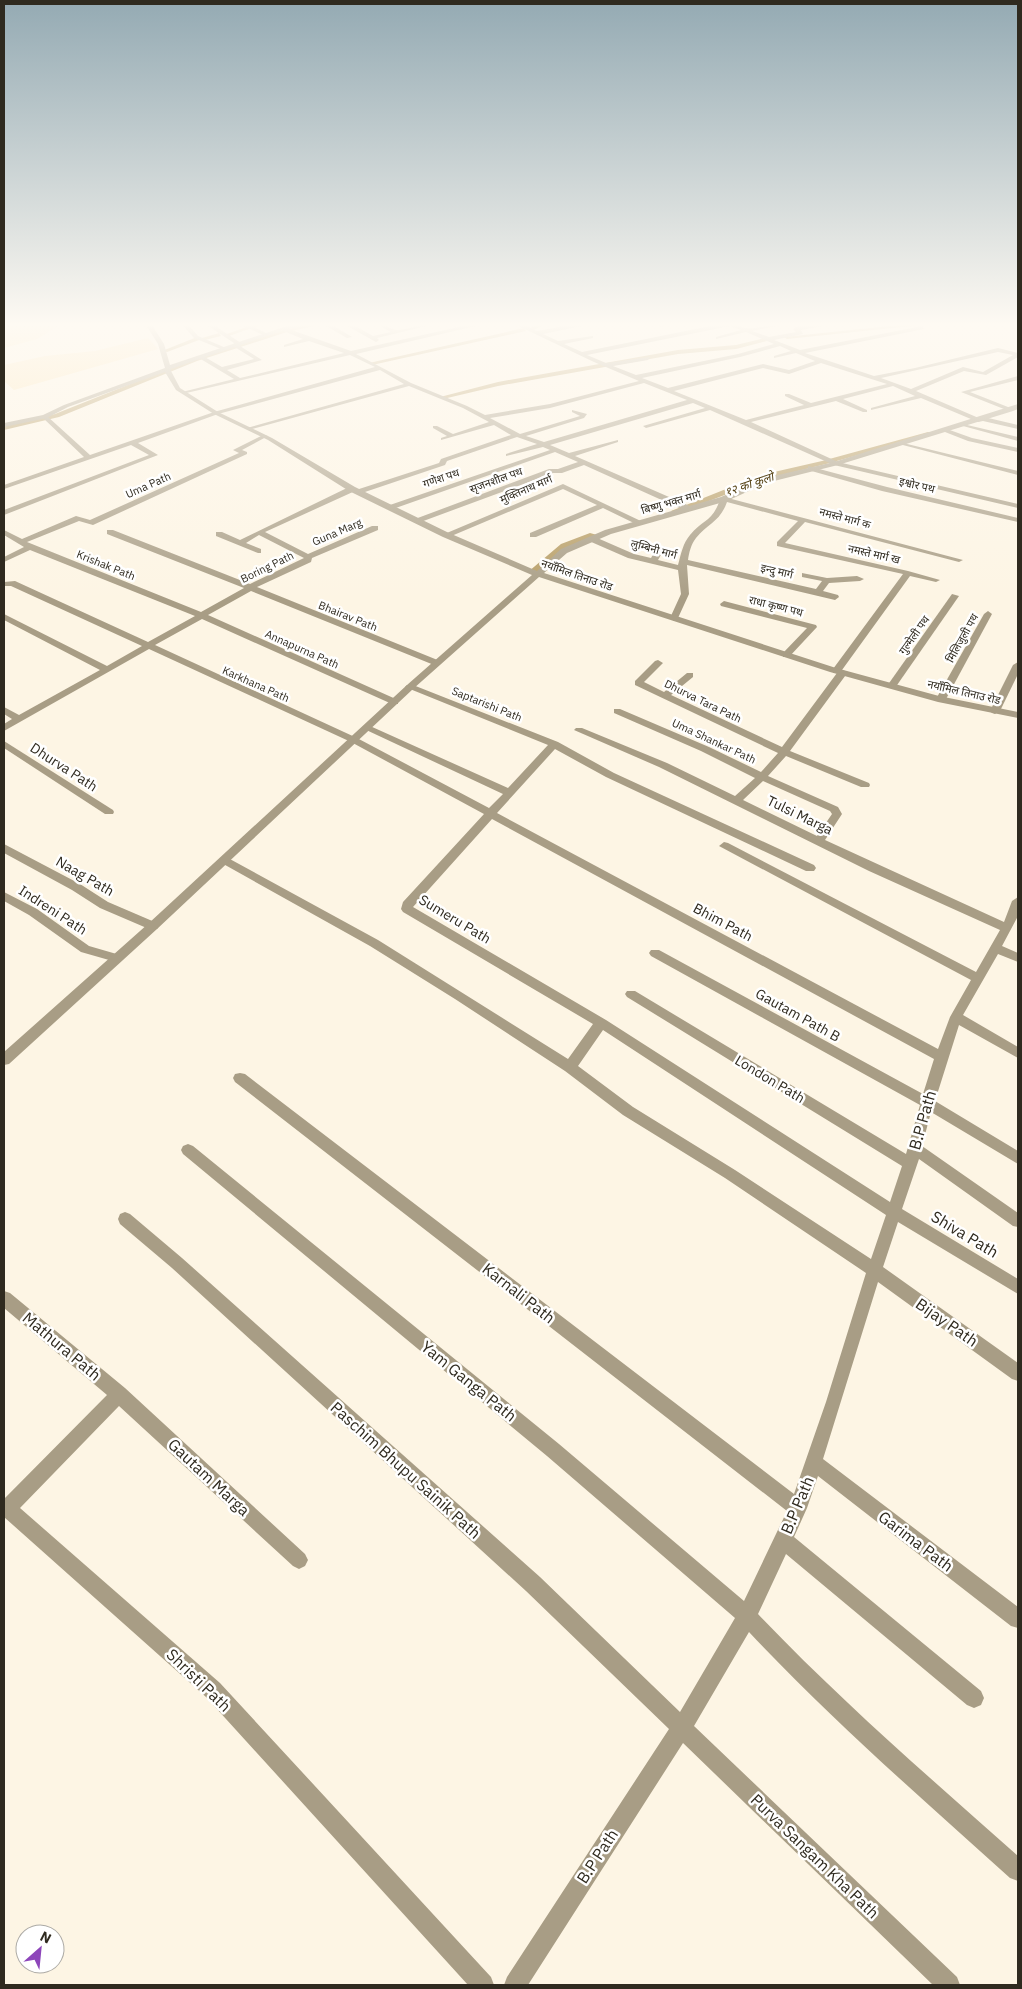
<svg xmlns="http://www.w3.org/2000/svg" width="1022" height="1989" viewBox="0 0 1022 1989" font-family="'IBM Plex Sans','Noto Sans Devanagari',sans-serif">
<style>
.green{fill:#fbe5b8}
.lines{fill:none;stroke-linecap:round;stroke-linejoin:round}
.canal{fill:#b69c63;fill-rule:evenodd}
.minor{fill:#a89d85;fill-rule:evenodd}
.tertiary{fill:#a89d85;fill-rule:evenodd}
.labels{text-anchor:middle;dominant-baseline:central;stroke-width:5;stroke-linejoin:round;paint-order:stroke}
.far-street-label{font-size:11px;fill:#2f2a1f;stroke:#fff}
.far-water-label{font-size:12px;font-style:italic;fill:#554215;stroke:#fff}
.street-label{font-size:14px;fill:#2f2a1f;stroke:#fff}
.near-street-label{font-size:16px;fill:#2f2a1f;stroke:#fff}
</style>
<rect width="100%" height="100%" fill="#fdf5e4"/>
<g class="green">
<path d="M 4,322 L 65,322 L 37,339 L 4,348 Z"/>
<path d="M 148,338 L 158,349 L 14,390 L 4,381 L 4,365 L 45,356 L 95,351 Z"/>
</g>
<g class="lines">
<g class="canal">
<path d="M 260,322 L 269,322 L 229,336 L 224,335 Z"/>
<path d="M 320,322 L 332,322 L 287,332 L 197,361 L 59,417 L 4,430 L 4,426 L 55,414 L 193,359 L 284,330 Z"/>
<path d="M 543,322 L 552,322 L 533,330 L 528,329 Z"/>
<path d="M 927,322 L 950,322 L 787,339 L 784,337 Z"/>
<path d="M 524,328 L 526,331 L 372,365 L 369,363 Z"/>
<path d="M 219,333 L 221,336 L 205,340 L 202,338 Z"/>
<path d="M 197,337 L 199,340 L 167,352 L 162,351 Z"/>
<path d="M 765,338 L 767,341 L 736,349 L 678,354 L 498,386 L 443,399 L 440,397 L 498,382 L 678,350 L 736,345 Z"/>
<path d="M 928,432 L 930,433 L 930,435 L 826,464 L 766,479 L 678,513 L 671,511 L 761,475 L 822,461 Z"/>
<path d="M 590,533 L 597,535 L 567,548 L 535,574 L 528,572 L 561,544 Z"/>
</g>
<g class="minor">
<path d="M 180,322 L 186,322 L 198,336 L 226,348 L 221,349 L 194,338 Z"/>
<path d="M 202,322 L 209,322 L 241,343 L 240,346 L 262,360 L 227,370 L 240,378 L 344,353 L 309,341 L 284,347 L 284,345 L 303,339 L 281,330 L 283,327 L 351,351 L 481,322 L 493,322 L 356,354 L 411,383 L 467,406 L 485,415 L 550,404 L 639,381 L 594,362 L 510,322 L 518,322 L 537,331 L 587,322 L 601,322 L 543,334 L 558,341 L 593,336 L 593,338 L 564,344 L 582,352 L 725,323 L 723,322 C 732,322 738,327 746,328 C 756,330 783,322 797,322 L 752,331 L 769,337 L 796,332 L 793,329 L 796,327 L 828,323 L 828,325 L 801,330 L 803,334 L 774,340 L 800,350 L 922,326 L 924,329 L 805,353 L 874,376 L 915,368 L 998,348 L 1018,353 L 1018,357 L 986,375 L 964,371 L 916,391 L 981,419 L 984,417 L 1018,425 L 1018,429 L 983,421 L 978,422 L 921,398 L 871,410 L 871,408 L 915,396 L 893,386 L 843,399 L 867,410 L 867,412 L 863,412 L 836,401 L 751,422 L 838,462 L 1018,504 L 1018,508 L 834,465 L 710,410 L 646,428 L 643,426 L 705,408 L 693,403 L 550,445 L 569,453 L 618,440 L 618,442 L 575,456 L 692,507 L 692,511 L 686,511 L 584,465 L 562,473 L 553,473 L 418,523 L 414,521 L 415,519 L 549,469 L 558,469 L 578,462 L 555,452 L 390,510 L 386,508 L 387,506 L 550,450 L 543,447 L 506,456 L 506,454 L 537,444 L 517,437 L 447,461 L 445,465 L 359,494 L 356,494 L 356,490 L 439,463 L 441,459 L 511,435 L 494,425 L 441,440 L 441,438 L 447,436 L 433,428 L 433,426 L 437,426 L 453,434 L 489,422 L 463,408 L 409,386 L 252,429 L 247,428 L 404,384 L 380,370 L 218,414 L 138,443 L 158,455 L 4,515 L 4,510 L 149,455 L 131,445 L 4,489 L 4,485 L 84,457 L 43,418 L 43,416 L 47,416 L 90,455 L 214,412 L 375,367 L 350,355 L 182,394 L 182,392 L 234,379 L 199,358 L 199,356 L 203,356 L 222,367 L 254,359 L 233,346 L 234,343 ZM 730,326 L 741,330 L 716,337 L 716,339 L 746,332 L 774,344 L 738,354 L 636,375 L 613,366 L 648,360 L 650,357 L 606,363 L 587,355 ZM 780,346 L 791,351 L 774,356 L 774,358 L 796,353 L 815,361 L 789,370 L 763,364 L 668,388 L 642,378 L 740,357 ZM 998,352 L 1013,355 L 983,372 L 963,367 L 911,389 L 881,378 ZM 821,363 L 887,384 L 811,403 L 789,394 L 785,394 L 785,396 L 804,405 L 746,420 L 674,391 L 763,368 L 789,374 ZM 644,383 L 687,400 L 544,442 L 526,436 L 584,418 L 587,414 L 572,410 L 572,412 L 580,416 L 520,434 L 490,418 L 550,408 Z"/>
<path d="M 236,322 L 244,322 L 268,334 L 263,335 Z"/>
<path d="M 319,322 L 327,322 L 352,337 L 347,338 Z"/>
<path d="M 340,322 L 348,322 L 373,336 L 391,332 L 373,322 C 383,322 391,331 399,330 C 414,328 428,322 443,322 L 377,338 L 379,340 L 376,342 Z"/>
<path d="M 665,322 L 677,322 L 660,327 L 657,325 Z"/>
<path d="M 1018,376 L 1018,380 L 970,392 L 1013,409 L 1013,411 L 1009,411 L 961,392 Z"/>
<path d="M 963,424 L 1018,437 L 1018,441 L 963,426 Z"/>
<path d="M 947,429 L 972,438 L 1018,448 L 1018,452 L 968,441 L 945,432 L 944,431 Z"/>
<path d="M 263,435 L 268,436 L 242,450 L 247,452 L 247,454 L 93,525 L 79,521 L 27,542 L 201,612 L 244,588 L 107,534 L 107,530 L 113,530 L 250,584 L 304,558 L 259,535 L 246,543 L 261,549 L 261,553 L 258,553 L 216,536 L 216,532 L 222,532 L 240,540 L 349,487 L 355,487 L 355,491 L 265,532 L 308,554 L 372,526 L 378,526 L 378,530 L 312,558 L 311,562 L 257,587 L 440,661 L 440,665 L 434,665 L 251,591 L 208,615 L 398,700 L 398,704 L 392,704 L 202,619 L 155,645 L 357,738 L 489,808 L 503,794 L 362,728 L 367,725 L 370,726 L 508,788 L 548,745 L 405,687 L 407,685 L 413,685 L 558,742 L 614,773 L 814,865 L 816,868 L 814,871 L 806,871 L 606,777 L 555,749 L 497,813 L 938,1049 L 950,1017 L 971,980 L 719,846 L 724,842 L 728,843 L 976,972 L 1000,930 L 869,871 L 659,767 L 574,730 L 576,728 L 582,728 L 667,763 L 735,796 L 755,778 L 701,751 L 614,713 L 614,709 L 620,709 L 709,747 L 761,772 L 778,753 L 635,685 L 635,681 L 655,661 L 658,660 L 663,663 L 644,682 L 664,692 L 687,673 L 693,673 L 693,677 L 671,695 L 782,747 L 837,673 L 833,673 L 833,669 L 903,574 L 777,546 L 777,542 L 798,521 L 727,502 C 720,522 708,523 696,538 C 691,544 689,553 688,560 L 816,589 L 822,581 L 802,577 L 802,573 L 827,578 L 857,576 L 864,579 L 860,581 L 829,583 L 823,591 L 838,595 L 839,597 L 835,600 L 687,565 L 689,594 L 678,618 L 674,621 L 670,618 L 681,594 L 678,570 L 628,558 L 589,541 L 589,537 L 595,537 L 634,554 L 651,558 L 658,546 L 664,546 L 665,548 L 658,560 L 678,565 C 681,554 683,543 690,535 C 703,519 713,522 720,499 L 724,497 L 963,560 L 959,562 L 805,522 L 785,543 L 908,571 L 940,580 L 936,582 L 910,576 L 842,670 L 848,672 L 790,751 L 869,783 L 870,785 L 869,787 L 861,787 L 786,756 L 768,776 L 838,807 L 842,814 L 825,840 L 1004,922 L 1012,901 L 1018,897 L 1018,916 L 1002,946 L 1018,953 L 1018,962 L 998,954 L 963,1015 L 1018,1047 L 1018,1058 L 959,1025 L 935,1101 L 1018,1151 L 1018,1164 L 931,1112 L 922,1146 L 1018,1213 L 1018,1227 L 1013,1226 L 919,1159 L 902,1209 L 1018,1279 L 1018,1294 L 898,1222 L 883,1267 L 1018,1363 L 1018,1381 L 1012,1379 L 878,1282 L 823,1459 L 1018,1607 L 1018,1628 L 1011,1626 L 818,1476 L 807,1508 L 794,1537 L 981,1691 L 984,1698 L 981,1705 L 974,1708 L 967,1705 L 786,1554 L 758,1614 C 840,1700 929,1777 1018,1856 L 1018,1881 L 1010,1878 C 921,1798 831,1719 749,1632 L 694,1726 L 957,1977 L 960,1985 L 933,1985 L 683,1743 L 528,1985 L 504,1985 L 507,1977 L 669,1729 L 526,1591 L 172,1268 L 120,1224 L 118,1219 L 120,1214 L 125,1212 L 130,1214 L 182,1258 L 540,1577 L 680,1712 L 735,1618 L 547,1456 L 183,1154 L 181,1150 L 183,1146 L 188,1144 L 193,1146 L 559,1444 L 744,1601 L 787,1511 L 235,1082 L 233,1078 L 235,1074 L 240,1073 L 245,1074 L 794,1494 L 826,1402 L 866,1273 L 725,1178 L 623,1115 L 565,1071 L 455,999 L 370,946 L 218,861 L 224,857 L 228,858 L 378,940 L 568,1059 L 593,1024 L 403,912 L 401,909 L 403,902 L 484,814 L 351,742 L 149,649 L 4,731 L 4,724 L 12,719 L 4,714 L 4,707 L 19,715 L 100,670 L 4,620 L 4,614 L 107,666 L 142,646 L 11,586 L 4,586 L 4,582 L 15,581 L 148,642 L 195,616 L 30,550 L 4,562 L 4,557 L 24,547 L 4,535 L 4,530 L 22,539 L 76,516 L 90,520 L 239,453 L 233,450 ZM 763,781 L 830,811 L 832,814 L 817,836 L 743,800 ZM 492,819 L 934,1059 L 923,1094 L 659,950 L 651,950 L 649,953 L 651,956 L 920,1105 L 906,1154 L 635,991 L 627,991 L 625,994 L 627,997 L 902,1166 L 890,1202 L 606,1020 L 413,907 ZM 603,1030 L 886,1215 L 871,1259 L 735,1170 L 633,1107 L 578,1066 Z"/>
<path d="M 899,442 L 1018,471 L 1018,475 L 899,444 Z"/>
<path d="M 808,466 L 887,487 L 1018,518 L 1018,522 L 882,491 L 808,470 Z"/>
<path d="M 563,484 L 645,523 L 638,525 L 603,508 L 536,537 L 530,537 L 530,533 L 597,505 L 563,489 L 449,537 L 442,535 Z"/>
<path d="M 952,594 L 959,596 L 895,688 L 889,688 L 887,686 Z"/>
<path d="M 724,601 L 816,625 L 817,627 L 789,657 L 783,657 L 783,653 L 807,628 L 721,606 L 720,604 Z"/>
<path d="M 988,611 L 992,614 L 946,699 L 944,701 L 938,701 L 936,699 L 984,614 Z"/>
<path d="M 1018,662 L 1018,674 L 1000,711 L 995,714 L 992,713 L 990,711 L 1013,665 Z"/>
<path d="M 4,741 L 113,810 L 114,812 L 113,814 L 105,814 L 4,748 Z"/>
<path d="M 4,844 L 80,884 L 108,902 L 157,923 L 159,926 L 157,929 L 149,929 L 100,908 L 72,890 L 4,853 Z"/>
<path d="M 4,892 L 37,909 L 89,946 L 120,955 L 122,958 L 120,961 L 116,962 L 81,952 L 29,915 L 4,901 Z"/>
<path d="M 4,1291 L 10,1293 L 125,1388 L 305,1554 L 308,1560 L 305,1566 L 299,1569 L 293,1566 L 119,1406 L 20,1508 L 220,1683 L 491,1977 L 494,1985 L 468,1985 L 206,1697 L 4,1517 L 4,1499 L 107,1395 L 4,1308 Z"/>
</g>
<g class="tertiary">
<path d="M 144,322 L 150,322 L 164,344 L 170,365 L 281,328 L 308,322 L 320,322 L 284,330 L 171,369 L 171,371 L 180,388 L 218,412 L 272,438 L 355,487 L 449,533 L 537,571 L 561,549 L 605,530 L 721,497 L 761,479 L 834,462 L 1018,404 L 1018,409 L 1013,411 L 838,465 L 766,483 L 727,501 L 611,534 L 567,553 L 544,573 L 836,668 L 939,696 L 1018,712 L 1018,718 L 938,702 L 830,672 L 539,577 L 413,689 L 157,929 L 9,1064 L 4,1065 L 4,1052 L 149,923 L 407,685 L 532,575 L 443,537 L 349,491 L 268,440 L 214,414 L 176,390 L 165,372 L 68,407 L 47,418 L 4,427 L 4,423 L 43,415 L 64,405 L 165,368 L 158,344 Z"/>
<path d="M 1013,322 L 1018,322 L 1018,325 Z"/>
</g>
</g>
<linearGradient id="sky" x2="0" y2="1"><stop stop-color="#94aab3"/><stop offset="0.54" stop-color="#fefaf3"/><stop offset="1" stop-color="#fefaf3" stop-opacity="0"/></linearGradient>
<rect width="1022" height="601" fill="url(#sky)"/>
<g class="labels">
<g class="far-street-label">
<text transform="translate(441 478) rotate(-19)">गणेश पथ</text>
<text transform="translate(496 480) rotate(-20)">सृजनशील पथ</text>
<text transform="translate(148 485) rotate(-24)">Uma Path</text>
<text transform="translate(917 485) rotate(13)">इश्वोर पथ</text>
<text transform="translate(526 489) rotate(-23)">मुक्तिनाथ मार्ग</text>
<text transform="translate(671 502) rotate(-16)">बिष्णु भक्त मार्ग</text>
<text transform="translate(845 518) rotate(15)">नमस्ते मार्ग क</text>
<text transform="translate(337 532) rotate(-23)">Guna Marg</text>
<text transform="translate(654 549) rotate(15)">लुम्बिनी मार्ग</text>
<text transform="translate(874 554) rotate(13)">नमस्ते मार्ग ख</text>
<text transform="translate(106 565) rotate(22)">Krishak Path</text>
<text transform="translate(267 567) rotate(-26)">Boring Path</text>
<text transform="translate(777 571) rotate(13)">इन्दु मार्ग</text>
<text transform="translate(577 575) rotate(19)">नयाँमिल तिनाउ रोड</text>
<text transform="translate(776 606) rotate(14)">राधा कृष्ण पथ</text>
<text transform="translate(348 616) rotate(22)">Bhairav Path</text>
<text transform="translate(914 635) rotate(-55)">गुल्मेली पथ</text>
<text transform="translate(962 638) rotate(-61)">मिलिजुली पथ</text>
<text transform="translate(302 649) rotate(24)">Annapurna Path</text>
<text transform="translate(256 684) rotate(24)">Karkhana Path</text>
<text transform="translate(964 692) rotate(13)">नयाँमिल तिनाउ रोड</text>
<text transform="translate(703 701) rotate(26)">Dhurva Tara Path</text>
<text transform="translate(487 704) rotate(22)">Saptarishi Path</text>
<text transform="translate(714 741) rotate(25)">Uma Shankar Path</text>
</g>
<g class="far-water-label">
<text transform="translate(749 484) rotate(-19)">१२ को कुलो</text>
</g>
<g class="street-label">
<text transform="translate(64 767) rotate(33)">Dhurva Path</text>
<text transform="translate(800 815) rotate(26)">Tulsi Marga</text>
<text transform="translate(85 876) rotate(30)">Naag Path</text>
<text transform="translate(53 910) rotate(33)">Indreni Path</text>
<text transform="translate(455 919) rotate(31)">Sumeru Path</text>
<text transform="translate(723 922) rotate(28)">Bhim Path</text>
<text transform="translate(798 1015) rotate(29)">Gautam Path B</text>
<text transform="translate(770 1079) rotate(31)">London Path</text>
</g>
<g class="near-street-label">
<text transform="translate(922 1120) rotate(-74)">B.P Path</text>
<text transform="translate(965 1234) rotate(31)">Shiva Path</text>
<text transform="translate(519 1293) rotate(38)">Karnali Path</text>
<text transform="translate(947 1322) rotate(35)">Bijay Path</text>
<text transform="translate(62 1346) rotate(40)">Mathura Path</text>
<text transform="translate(469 1381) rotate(39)">Yam Ganga Path</text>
<text transform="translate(406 1470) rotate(42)">Paschim Bhupu Sainik Path</text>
<text transform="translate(209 1477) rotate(43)">Gautam Marga</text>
<text transform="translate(797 1505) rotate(-67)">B.P Path</text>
<text transform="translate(916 1541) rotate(37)">Garima Path</text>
<text transform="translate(199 1680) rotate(44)">Shristi Path</text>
<text transform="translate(597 1856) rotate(-57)">B.P Path</text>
<text transform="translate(815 1856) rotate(44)">Purva Sangam Kha Path</text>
</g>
</g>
<rect width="1022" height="1989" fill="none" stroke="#2f2a1f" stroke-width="10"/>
<g transform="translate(40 1949) rotate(27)"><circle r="24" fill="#ffffff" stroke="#acaaa5"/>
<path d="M0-4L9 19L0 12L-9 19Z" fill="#8d46ba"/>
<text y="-8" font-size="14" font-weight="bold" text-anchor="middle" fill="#2f2a1f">N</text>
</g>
</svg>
